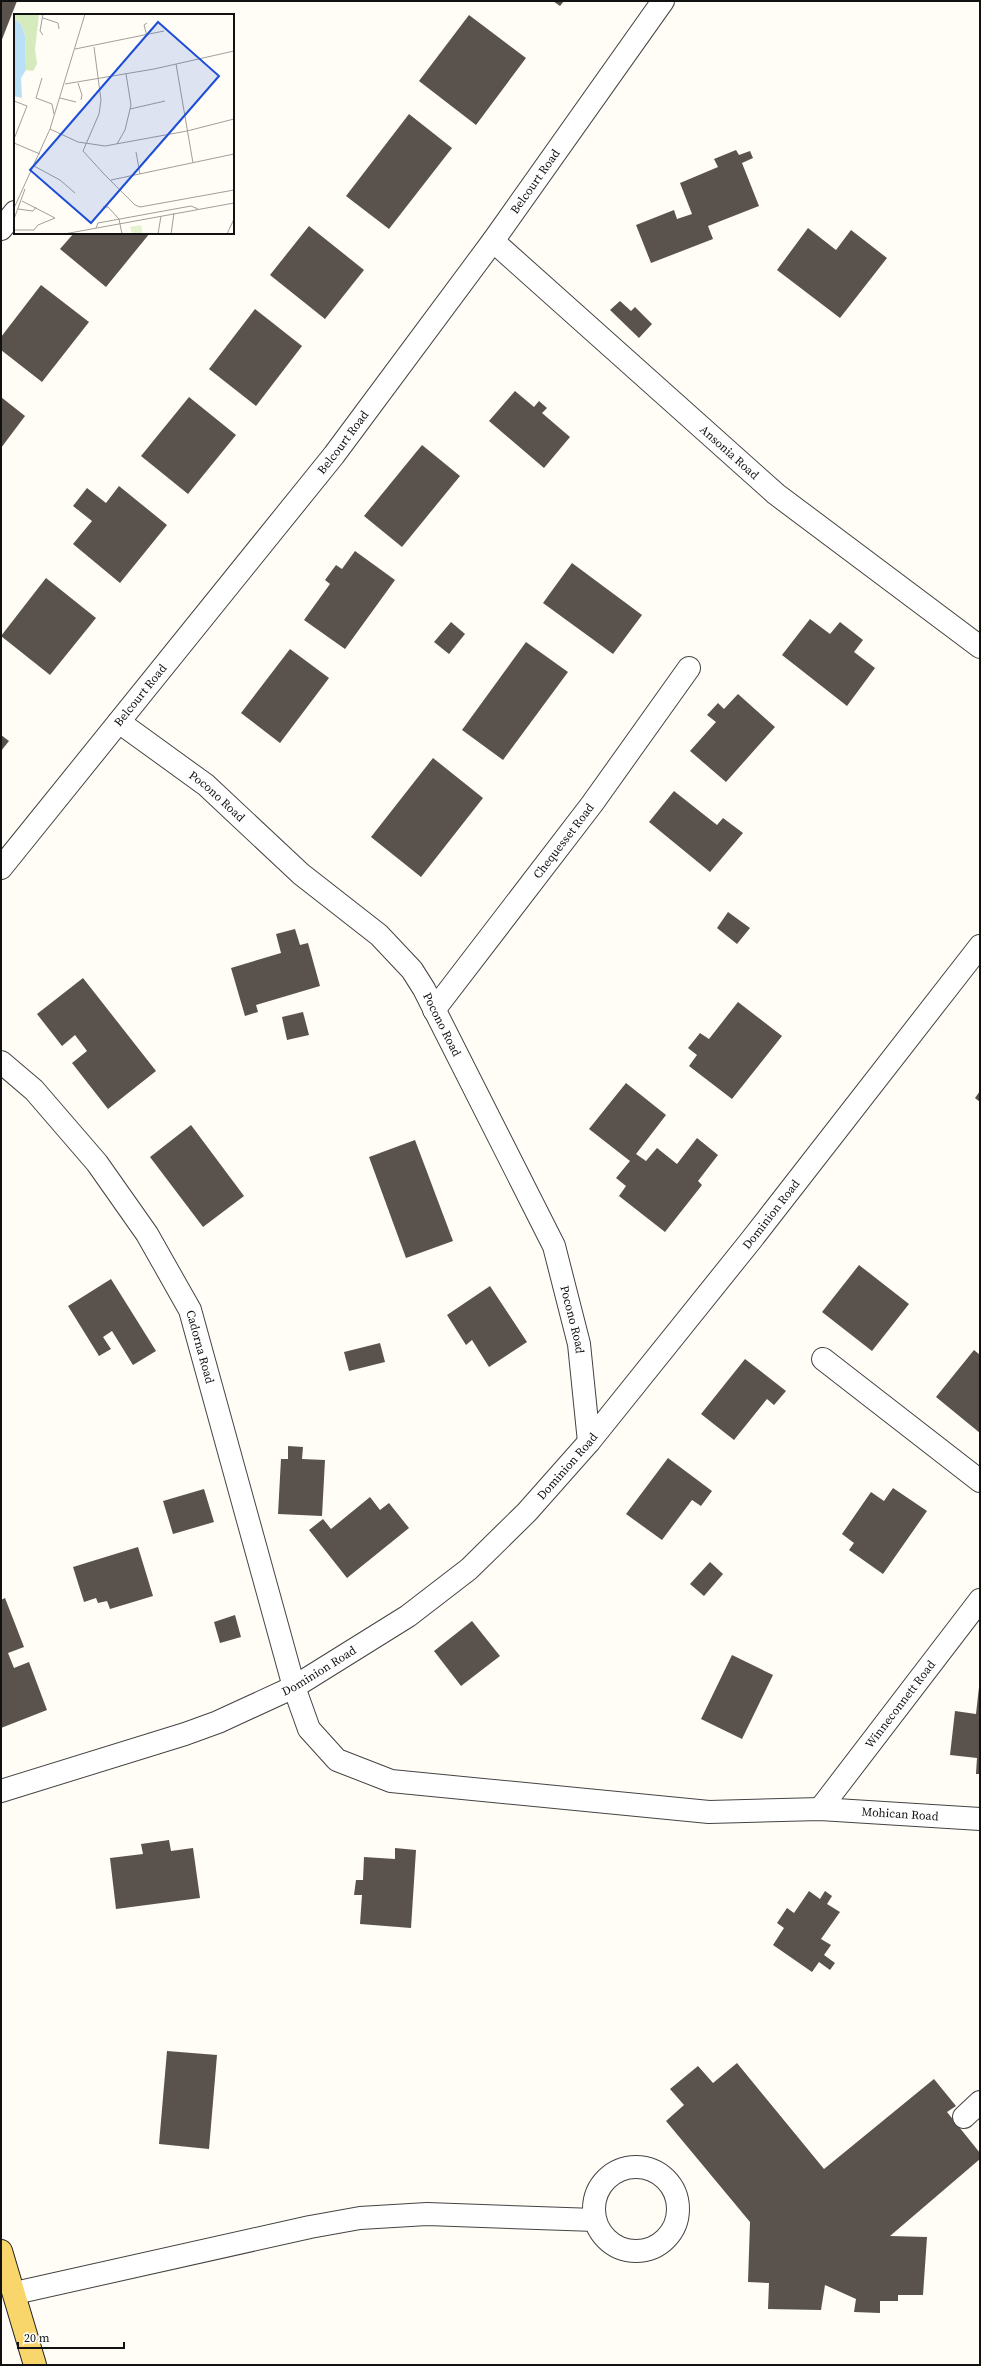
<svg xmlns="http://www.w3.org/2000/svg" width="981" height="2366" viewBox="0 0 981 2366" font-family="'Source Serif 4',serif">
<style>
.building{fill:#5a524d}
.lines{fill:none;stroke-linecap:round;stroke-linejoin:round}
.minor-casing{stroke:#444;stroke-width:24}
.major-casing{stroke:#222;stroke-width:24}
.minor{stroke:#fff;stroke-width:22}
.major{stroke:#f9d66b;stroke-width:22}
.labels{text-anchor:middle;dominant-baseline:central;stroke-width:4;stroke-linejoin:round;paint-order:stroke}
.street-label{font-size:12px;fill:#111;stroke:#fff}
.inset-road{fill:none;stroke:#a09f9a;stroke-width:1}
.view{fill:#1d4ed8;fill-opacity:0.15;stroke:#1d4ed8;stroke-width:2}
.inset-edge{fill:none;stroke:#111;stroke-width:2}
</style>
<rect width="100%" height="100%" fill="#fffdf5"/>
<g class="building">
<path d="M 1,1 L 17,1 L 1,42 Z"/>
<path d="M 553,1 L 564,1 L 560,6 Z"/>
<path d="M 469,15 L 526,58 L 476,125 L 419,81 Z"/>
<path d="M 409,114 L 452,148 L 389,229 L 346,196 Z"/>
<path d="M 736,150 L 739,155 L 750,151 L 753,158 L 742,163 L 759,206 L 708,226 L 713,239 L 651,263 L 636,225 L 674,210 L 677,219 L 692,214 L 680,183 L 718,167 L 714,159 Z"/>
<path d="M 309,226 L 364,270 L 325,319 L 270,275 Z"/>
<path d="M 808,228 L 836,250 L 851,230 L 887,258 L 840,318 L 777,270 Z"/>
<path d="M 74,233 L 150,233 L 106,287 L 60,249 Z"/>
<path d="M 41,285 L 89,322 L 42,382 L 1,350 L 1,337 Z"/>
<path d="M 620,301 L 631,311 L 635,307 L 652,324 L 639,338 L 610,310 Z"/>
<path d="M 255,309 L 302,346 L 256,406 L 209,369 Z"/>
<path d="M 515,391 L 534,407 L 539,401 L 547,408 L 542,413 L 570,437 L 544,468 L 489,421 Z"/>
<path d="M 1,397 L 25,416 L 1,448 Z"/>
<path d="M 189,397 L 236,435 L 188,494 L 141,456 Z"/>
<path d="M 422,445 L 460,476 L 402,547 L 364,516 Z"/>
<path d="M 119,486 L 167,525 L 120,583 L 73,544 L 92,521 L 73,506 L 87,488 L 106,503 Z"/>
<path d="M 355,551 L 395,580 L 345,649 L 304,620 L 330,584 L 325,580 L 336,565 L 342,569 Z"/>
<path d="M 572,563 L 642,615 L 613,654 L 543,603 Z"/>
<path d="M 46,578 L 96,618 L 50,675 L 1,636 Z"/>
<path d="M 810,619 L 830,634 L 840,622 L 863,640 L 854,652 L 875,668 L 847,706 L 782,655 Z"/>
<path d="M 451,622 L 465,634 L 449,654 L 434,642 Z"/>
<path d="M 526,642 L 568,672 L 503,760 L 462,730 Z"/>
<path d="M 290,649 L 329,678 L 280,743 L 241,713 Z"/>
<path d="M 738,694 L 775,727 L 726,782 L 690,751 L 716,722 L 707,715 L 718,703 L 724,709 Z"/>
<path d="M 1,735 L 9,741 L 1,751 Z"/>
<path d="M 433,758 L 483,798 L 421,877 L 371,837 Z"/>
<path d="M 674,791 L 717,825 L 723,818 L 743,833 L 710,872 L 649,822 Z"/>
<path d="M 728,912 L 750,928 L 737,944 L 717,928 Z"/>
<path d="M 295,929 L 300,945 L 308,943 L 320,986 L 256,1005 L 258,1012 L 245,1016 L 231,968 L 281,953 L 276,934 Z"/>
<path d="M 83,978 L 156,1071 L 108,1109 L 72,1063 L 87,1051 L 75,1035 L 62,1046 L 37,1014 Z"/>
<path d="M 738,1002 L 782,1036 L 732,1099 L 689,1066 L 697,1055 L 688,1048 L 700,1033 L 709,1039 Z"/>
<path d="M 303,1012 L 309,1035 L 287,1040 L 282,1017 Z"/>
<path d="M 626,1083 L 666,1115 L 636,1154 L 646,1161 L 657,1148 L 677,1164 L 697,1138 L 718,1155 L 698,1181 L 702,1185 L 665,1232 L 619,1196 L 626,1186 L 616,1178 L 630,1161 L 589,1129 Z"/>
<path d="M 980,1091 L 980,1102 L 975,1098 Z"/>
<path d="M 191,1125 L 244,1196 L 203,1227 L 150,1157 Z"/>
<path d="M 415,1140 L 453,1241 L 406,1258 L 369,1157 Z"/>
<path d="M 859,1265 L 909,1304 L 872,1351 L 822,1312 Z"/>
<path d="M 111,1279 L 156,1351 L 133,1365 L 112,1331 L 103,1337 L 111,1349 L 99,1356 L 68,1306 Z"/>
<path d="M 490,1286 L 527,1342 L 489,1367 L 472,1340 L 466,1345 L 447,1315 Z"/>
<path d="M 380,1343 L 385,1362 L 349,1371 L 344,1352 Z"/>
<path d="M 974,1350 L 980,1355 L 980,1433 L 936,1397 Z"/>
<path d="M 745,1359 L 786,1391 L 774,1405 L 767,1399 L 734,1440 L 701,1414 Z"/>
<path d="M 288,1446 L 303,1447 L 302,1459 L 325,1460 L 322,1516 L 278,1514 L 281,1459 L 288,1459 Z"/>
<path d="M 668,1458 L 712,1491 L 701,1506 L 692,1500 L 662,1540 L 626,1514 Z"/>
<path d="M 893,1488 L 927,1511 L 883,1574 L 849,1550 L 854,1543 L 842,1534 L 871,1492 L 884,1501 Z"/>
<path d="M 204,1489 L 214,1522 L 173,1534 L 163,1501 Z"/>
<path d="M 370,1497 L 380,1510 L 389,1503 L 409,1528 L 347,1578 L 309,1530 L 323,1519 L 331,1529 Z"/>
<path d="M 138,1547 L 153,1596 L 110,1609 L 107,1601 L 98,1603 L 96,1598 L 84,1602 L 73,1567 Z"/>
<path d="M 710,1562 L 723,1574 L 704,1596 L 690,1584 Z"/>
<path d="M 5,1598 L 24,1647 L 8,1653 L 14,1668 L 29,1662 L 47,1710 L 1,1728 L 1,1600 Z"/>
<path d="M 235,1615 L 241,1637 L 220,1643 L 214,1622 Z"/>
<path d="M 472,1621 L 500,1656 L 461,1686 L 434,1651 Z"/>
<path d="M 732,1655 L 773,1675 L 742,1739 L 701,1719 Z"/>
<path d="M 979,1687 L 980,1688 L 980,1774 L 976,1774 L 977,1758 L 950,1755 L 955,1711 L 976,1714 Z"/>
<path d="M 169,1840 L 171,1851 L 193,1848 L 200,1898 L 116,1909 L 110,1858 L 143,1854 L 141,1844 Z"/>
<path d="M 395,1848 L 416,1850 L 411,1928 L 360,1924 L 362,1895 L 354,1895 L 356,1880 L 363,1880 L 364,1857 L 395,1859 Z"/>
<path d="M 809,1891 L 820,1899 L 825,1891 L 832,1896 L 827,1904 L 840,1912 L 821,1939 L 831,1945 L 824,1955 L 835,1963 L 830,1970 L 819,1962 L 812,1972 L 773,1945 L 784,1928 L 777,1923 L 787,1908 L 794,1913 Z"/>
<path d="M 167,2051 L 217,2055 L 209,2149 L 159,2144 Z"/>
<path d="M 737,2063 L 824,2169 L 934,2079 L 956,2106 L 947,2112 L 980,2153 L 980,2159 L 890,2236 L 927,2237 L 923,2295 L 898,2295 L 898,2301 L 880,2301 L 880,2313 L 854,2312 L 856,2299 L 825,2285 L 821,2310 L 768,2309 L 769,2283 L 748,2282 L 750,2222 L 666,2121 L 684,2105 L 670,2089 L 698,2066 L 713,2083 Z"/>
</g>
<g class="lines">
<g class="minor-casing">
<g id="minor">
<path d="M 1,229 L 15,212"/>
<path id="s1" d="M 493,241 L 776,494 L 980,647"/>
<path id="s2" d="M 119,722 L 206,785 L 301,874 L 379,935 L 412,970 L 424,989 L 554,1246 L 579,1344 L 589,1442"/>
<path id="s3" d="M 1,868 L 334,455 L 493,241 L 663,1"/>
<path id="s4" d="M 434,1010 L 592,804 L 689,668"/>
<path id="s5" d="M 1,1062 L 34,1090 L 97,1163 L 147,1234 L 190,1310 L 294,1687 L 309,1729 L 337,1760 L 391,1781 L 709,1812 L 820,1809 L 980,1819"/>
<path d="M 823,1359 L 980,1481"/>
<path id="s6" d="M 1,1791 L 185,1734 L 218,1722 L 294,1687 L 408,1616 L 469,1569 L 527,1512 L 589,1442 L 752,1239 L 980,946"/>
<path id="s7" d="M 820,1809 L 980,1600"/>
<path d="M 964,2117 L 980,2102"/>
<circle cx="636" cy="2209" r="42"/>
<path d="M 15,2293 L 310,2227 L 360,2218 L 427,2214 L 595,2220"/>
</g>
</g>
<g class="major-casing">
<path id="major" d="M 1,2251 L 35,2365"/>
</g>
<use href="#minor" class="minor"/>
<use href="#major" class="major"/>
</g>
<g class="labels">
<g class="street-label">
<text stroke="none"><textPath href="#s3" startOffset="870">Belcourt Road</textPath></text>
<text stroke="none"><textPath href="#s3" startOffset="546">Belcourt Road</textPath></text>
<text stroke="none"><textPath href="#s1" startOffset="317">Ansonia Road</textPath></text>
<text stroke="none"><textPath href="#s3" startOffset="222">Belcourt Road</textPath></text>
<text stroke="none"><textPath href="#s2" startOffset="123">Pocono Road</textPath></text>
<text stroke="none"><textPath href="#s4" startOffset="213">Chequesset Road</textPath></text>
<text stroke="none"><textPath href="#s2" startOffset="447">Pocono Road</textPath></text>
<text stroke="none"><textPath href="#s6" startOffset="989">Dominion Road</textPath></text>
<text stroke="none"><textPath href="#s2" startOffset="771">Pocono Road</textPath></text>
<text stroke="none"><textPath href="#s5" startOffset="352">Cadorna Road</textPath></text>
<text stroke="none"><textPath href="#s6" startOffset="665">Dominion Road</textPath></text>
<text stroke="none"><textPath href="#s6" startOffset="341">Dominion Road</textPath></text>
<text stroke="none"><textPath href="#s7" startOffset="132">Winneconnett Road</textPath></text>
<text stroke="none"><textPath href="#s5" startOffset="1360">Mohican Road</textPath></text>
</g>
</g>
<g transform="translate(14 14)">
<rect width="220" height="220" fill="#fffdf5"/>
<path d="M 0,0 L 25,0 L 21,35 L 23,50 L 19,57 L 12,56 L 11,22 L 7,10 L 0,5 Z" fill="#d5ebbd"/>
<path d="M 127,211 L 129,220 L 118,220 L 116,213 Z" fill="#e6f2cf"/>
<path d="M 0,5 L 7,10 L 11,22 L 12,56 L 7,64 L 8,84 L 0,82 Z" fill="#b9e0f7"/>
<path class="inset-road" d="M 29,0 L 26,17 L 29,21M 29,4 L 44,9 L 45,15M 133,9 L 130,11 L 133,22M 80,33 L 87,86 L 85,100 L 69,137 L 90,160 L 121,191 L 126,193 L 220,176M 61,35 L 150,17M 162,50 L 179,149M 28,64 L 22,84 L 38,90 L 40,100M 64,69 L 68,81 L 67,86M 51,70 L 140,55 L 220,37M 46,84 L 62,88M 0,87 L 13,92 L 0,125M 116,95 L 151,87M 36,115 L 64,128 L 91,132 L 173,117 L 220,105M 0,129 L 26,140M 103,130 L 111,116 L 117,91 L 112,60M 122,138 L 126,160M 20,152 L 46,166 L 61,179M 97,166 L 220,140M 89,193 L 94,193 L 105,205 L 108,220M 0,194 L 36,115 L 71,0M 4,195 L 19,197 L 22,193M 0,205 L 11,175M 82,214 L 84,209 L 177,192 L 184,195M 0,216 L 20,216 L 24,211 L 41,204 L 8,187M 50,220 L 220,189M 144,220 L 147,202M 157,220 L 160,199M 213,220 L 220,205"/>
<path class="view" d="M 144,8 L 205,62 L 77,209 L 16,156 Z"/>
<rect width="220" height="220" class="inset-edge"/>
</g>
<rect width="981" height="2366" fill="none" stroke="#111111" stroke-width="4"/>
<path d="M18 2342v6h106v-6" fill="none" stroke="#111111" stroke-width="2"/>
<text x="24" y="2342" font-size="12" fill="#111111" stroke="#ffffff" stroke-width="3" paint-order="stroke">20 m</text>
</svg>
